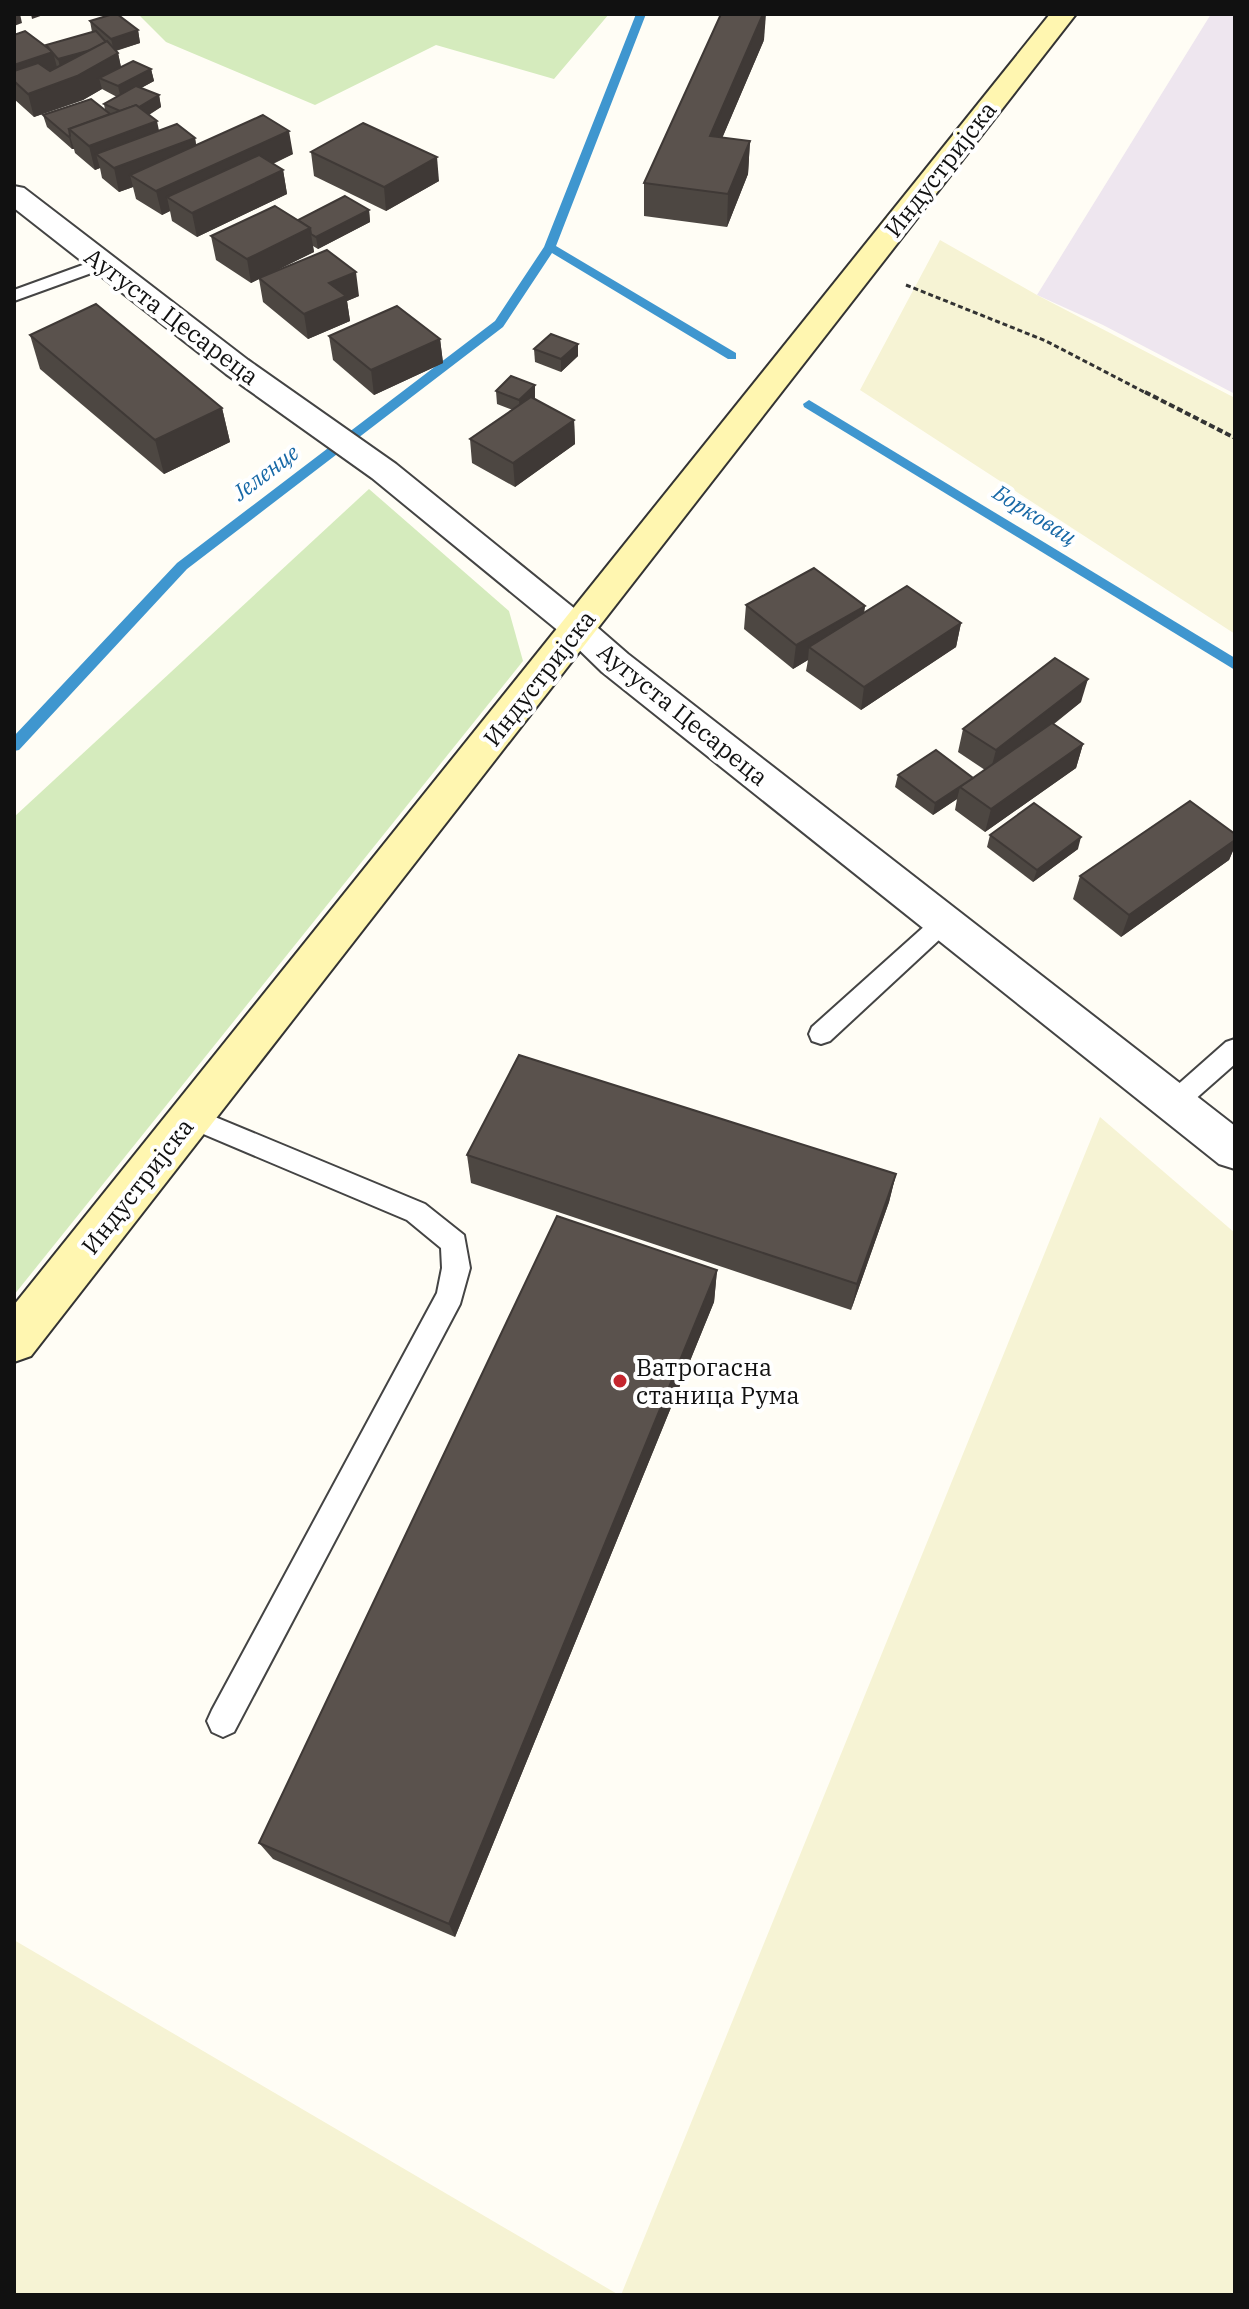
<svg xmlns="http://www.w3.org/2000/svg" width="1249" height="2309" viewBox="0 0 1249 2309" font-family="'IBM Plex Serif',serif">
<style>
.industrial{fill:#eee6ef}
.farmland{fill:#f6f3d4}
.green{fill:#d5ebbd}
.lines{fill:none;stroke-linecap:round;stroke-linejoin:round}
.stream{fill:#3f96cf;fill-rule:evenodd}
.lane-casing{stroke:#444;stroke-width:4}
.street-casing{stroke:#444;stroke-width:4}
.secondary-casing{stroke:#333;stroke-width:4}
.path-far1{stroke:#333;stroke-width:3;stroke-dasharray:5 3;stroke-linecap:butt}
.path{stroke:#333;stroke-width:4;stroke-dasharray:6 3;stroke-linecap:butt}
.lane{fill:#fff;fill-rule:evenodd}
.street{fill:#fff;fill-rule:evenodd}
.secondary{fill:#fff6b0;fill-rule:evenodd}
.wall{fill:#4d4742}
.shaded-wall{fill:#3f3936}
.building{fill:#5a524d;stroke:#3f3936;stroke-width:2}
.poi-dot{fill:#c4262e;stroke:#fff;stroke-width:3}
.labels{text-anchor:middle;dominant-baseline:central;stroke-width:8;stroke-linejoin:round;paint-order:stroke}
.far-water-label{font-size:22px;font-style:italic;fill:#1768a6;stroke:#fff}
.street-label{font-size:24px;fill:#111;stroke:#fff}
.poi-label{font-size:24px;fill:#111;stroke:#fff;text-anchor:start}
</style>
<rect width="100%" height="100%" fill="#fffdf5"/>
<path class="industrial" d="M 1211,14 L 1235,14 L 1235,394 L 1103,325 L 1037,295 Z"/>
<g class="farmland">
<path d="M 940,240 L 1037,295 L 1235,398 L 1235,634 L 860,390 Z"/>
<path d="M 1100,1117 L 1235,1233 L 1235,2295 L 621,2295 Z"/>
<path d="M 14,1940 L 619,2295 L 14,2295 Z"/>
</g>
<g class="green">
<path d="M 138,14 L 609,14 L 554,79 L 436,45 L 315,105 L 166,42 Z"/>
<path d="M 369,489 L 509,611 L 523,661 L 14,1295 L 14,817 Z"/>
</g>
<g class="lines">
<g class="stream">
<path d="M 636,14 L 646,14 L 556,246 L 736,353 L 736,359 L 728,359 L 552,253 L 503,327 L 187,569 L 19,750 L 14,751 L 14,736 L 177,563 L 495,321 L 544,247 Z"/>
<path d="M 809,400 L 1235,658 L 1235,670 L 804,407 L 803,404 Z"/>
</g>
<g class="lane-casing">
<g id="lane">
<path d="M 102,258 L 111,263 L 108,267 L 14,301 L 14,290 Z"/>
<path d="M 945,912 L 953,915 L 957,921 L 953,927 L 830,1041 L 821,1044 L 812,1041 L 809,1034 L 812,1027 L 937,915 Z"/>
<path d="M 1235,1039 L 1235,1064 L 1184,1109 L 1175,1112 L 1166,1109 L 1162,1102 L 1166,1095 L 1226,1042 Z"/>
<path d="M 191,1107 L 425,1204 L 464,1235 L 470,1268 L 460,1304 L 234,1732 L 223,1737 L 212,1732 L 207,1721 L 212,1710 L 437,1293 L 442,1268 L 441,1248 L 407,1220 L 182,1125 L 178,1118 L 182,1111 Z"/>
</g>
</g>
<g class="street-casing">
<path id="street" d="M 14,186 L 24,188 L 248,360 L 396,464 L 590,621 L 628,654 L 1235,1126 L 1235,1169 L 1219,1164 L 602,672 L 566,637 L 372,478 L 226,374 L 14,208 Z"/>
</g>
<g class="secondary-casing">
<path id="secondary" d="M 1050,14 L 1076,14 L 31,1356 L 14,1362 L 14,1305 Z"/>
</g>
<path class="path-far1" d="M 906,285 L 1046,341 L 1148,394"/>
<path class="path" d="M 1145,392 L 1235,438"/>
<use href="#lane" class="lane"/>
<use href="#street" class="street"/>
<use href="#secondary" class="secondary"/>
</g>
<g class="wall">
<path d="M 90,21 L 138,30 L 140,43 L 116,51 L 118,53 L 121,67 L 151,69 L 154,81 L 141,88 L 159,95 L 161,107 L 149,115 L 159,131 L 195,138 L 196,146 L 293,154 L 273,164 L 283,170 L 287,194 L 197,237 L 172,221 L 170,211 L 162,215 L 136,199 L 133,187 L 119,192 L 102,178 L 100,168 L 95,170 L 75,153 L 74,149 L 72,149 L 47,127 L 43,115 L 105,110 L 104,104 L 117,97 L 102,89 L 83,100 L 34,117 L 14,99 L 14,35 L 46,47 L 92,32 Z"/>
<path d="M 764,40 L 722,138 L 750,141 L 748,174 L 727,227 L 644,216 L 644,183 Z"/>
<path d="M 311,152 L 439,181 L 386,211 L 314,176 Z"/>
<path d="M 369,210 L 370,222 L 318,249 L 313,246 L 314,252 L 271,273 L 359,296 L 347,301 L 350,321 L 308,339 L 263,302 L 259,279 L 251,283 L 216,260 L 211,236 L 298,220 Z"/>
<path d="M 30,335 L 222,408 L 230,442 L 164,474 L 40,369 Z"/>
<path d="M 329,336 L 440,339 L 443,363 L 374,395 L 333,360 Z"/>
<path d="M 534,349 L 578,356 L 561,372 L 535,362 Z"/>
<path d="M 535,385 L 535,398 L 534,399 L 574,420 L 575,444 L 515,487 L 472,463 L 470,439 L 513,410 L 497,404 L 496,391 Z"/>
<path d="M 746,605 L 865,606 L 864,613 L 961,623 L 956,647 L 861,710 L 806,671 L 808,660 L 793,669 L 744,629 Z"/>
<path d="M 1081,702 L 1054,724 L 1083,744 L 1076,768 L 985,832 L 955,810 L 957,799 L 933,815 L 895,787 L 898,775 L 973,778 L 985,770 L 958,752 L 963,729 Z"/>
<path d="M 1235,834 L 1235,846 L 1229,860 L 1121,937 L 1073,899 L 1080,876 Z"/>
<path d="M 990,835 L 1078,849 L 1033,882 L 987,847 Z"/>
<path d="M 467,1155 L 896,1174 L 889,1202 L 851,1310 L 471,1183 Z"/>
<path d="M 717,1270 L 714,1302 L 455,1937 L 273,1859 L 259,1843 Z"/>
</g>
<g class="shaded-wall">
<path d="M 14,14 L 20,14 L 22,23 L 14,26 Z"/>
<path d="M 31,14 L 46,14 L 32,19 Z"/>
<path d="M 763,14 L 766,14 L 764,40 L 709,169 L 710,136 Z"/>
<path d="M 138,30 L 140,43 L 114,51 L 111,39 Z"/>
<path d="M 109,45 L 118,53 L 123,77 L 99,78 L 102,89 L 83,100 L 34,117 L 28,94 L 61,71 L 58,59 Z"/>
<path d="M 53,52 L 59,75 L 14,81 L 14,65 Z"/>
<path d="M 151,69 L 154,81 L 121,99 L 118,86 Z"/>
<path d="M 159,95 L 161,107 L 130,126 L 127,114 Z"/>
<path d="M 157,121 L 162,145 L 96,154 L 100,168 L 95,170 L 89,146 Z"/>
<path d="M 289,131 L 293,154 L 181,206 L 167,197 L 170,211 L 162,215 L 156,191 Z"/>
<path d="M 70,136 L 74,149 L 72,149 L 69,137 Z"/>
<path d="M 195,138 L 199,162 L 130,175 L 133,187 L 119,192 L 114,168 Z"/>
<path d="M 750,141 L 748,174 L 727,227 L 728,194 Z"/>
<path d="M 437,157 L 439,181 L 386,211 L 384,187 Z"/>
<path d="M 283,170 L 287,194 L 197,237 L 192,213 Z"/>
<path d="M 369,210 L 370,222 L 318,249 L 316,237 Z"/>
<path d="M 310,228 L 314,252 L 251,283 L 247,259 Z"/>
<path d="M 356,272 L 359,296 L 347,301 L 350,321 L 308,339 L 304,314 L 329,283 Z"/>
<path d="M 440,339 L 443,363 L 374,395 L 371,370 Z"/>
<path d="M 578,344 L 578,356 L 561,372 L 561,359 Z"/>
<path d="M 535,385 L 535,398 L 520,412 L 519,400 Z"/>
<path d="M 222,408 L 230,442 L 164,474 L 155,440 Z"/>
<path d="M 574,420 L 575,444 L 515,487 L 513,463 Z"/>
<path d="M 865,606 L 861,630 L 809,647 L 808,660 L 793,669 L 796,645 Z"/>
<path d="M 961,623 L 956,647 L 861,710 L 864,687 Z"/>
<path d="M 1088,679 L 1081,702 L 990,773 L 996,750 Z"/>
<path d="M 1083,744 L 1076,768 L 985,832 L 991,809 Z"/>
<path d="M 960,787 L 957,799 L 933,815 L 935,803 Z"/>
<path d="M 1081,837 L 1078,849 L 1033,882 L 1037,870 Z"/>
<path d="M 1235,840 L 1235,846 L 1229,860 L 1121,937 L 1129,915 Z"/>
<path d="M 896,1174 L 889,1202 L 851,1310 L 857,1284 Z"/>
<path d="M 717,1270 L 714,1302 L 455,1937 L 449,1924 Z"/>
</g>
<g class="building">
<path d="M 113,14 L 117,14 L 138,30 L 111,39 L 90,21 Z"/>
<path d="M 721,14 L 763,14 L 710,136 L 750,141 L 728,194 L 644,183 Z"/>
<path d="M 25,31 L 53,52 L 14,65 L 14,35 Z"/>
<path d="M 96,31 L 106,42 L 91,50 L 58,59 L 46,45 Z"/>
<path d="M 107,41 L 118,53 L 77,76 L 28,94 L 14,81 L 14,71 L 38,63 L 50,71 Z"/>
<path d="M 133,61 L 151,69 L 118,86 L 99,78 Z"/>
<path d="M 136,86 L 159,95 L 139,107 L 136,105 L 120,111 L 104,104 Z"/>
<path d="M 91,99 L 110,114 L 69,129 L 70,136 L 69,137 L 43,115 Z"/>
<path d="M 136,105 L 157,121 L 89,146 L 69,129 Z"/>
<path d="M 263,115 L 289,131 L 156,191 L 130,175 Z"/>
<path d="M 363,123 L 437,157 L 384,187 L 311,152 Z"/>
<path d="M 177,124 L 195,138 L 114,168 L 96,154 Z"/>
<path d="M 259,155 L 283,170 L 192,213 L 167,197 Z"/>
<path d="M 345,196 L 369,210 L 316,237 L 311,234 L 310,228 L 298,220 Z"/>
<path d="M 275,206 L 310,228 L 247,259 L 211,236 Z"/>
<path d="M 327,250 L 356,272 L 329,283 L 346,296 L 304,314 L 259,278 Z"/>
<path d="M 96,304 L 222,408 L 155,440 L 30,335 Z"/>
<path d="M 397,306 L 440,339 L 371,370 L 329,336 Z"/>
<path d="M 551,334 L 578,344 L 561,359 L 534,349 Z"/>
<path d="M 511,376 L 535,385 L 519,400 L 496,391 Z"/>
<path d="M 531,397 L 574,420 L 513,463 L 470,439 Z"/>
<path d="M 814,568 L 865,606 L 796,645 L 746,605 Z"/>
<path d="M 907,586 L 961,623 L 864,687 L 809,647 Z"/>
<path d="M 1055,658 L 1088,679 L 996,750 L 963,729 Z"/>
<path d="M 1052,723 L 1083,744 L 991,809 L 960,787 Z"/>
<path d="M 936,750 L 973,778 L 935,803 L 898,775 Z"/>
<path d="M 1190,801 L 1235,834 L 1235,840 L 1129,915 L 1080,876 Z"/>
<path d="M 1034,803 L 1081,837 L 1037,870 L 990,835 Z"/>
<path d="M 519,1055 L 896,1174 L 857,1284 L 467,1155 Z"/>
<path d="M 557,1216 L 717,1270 L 449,1924 L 259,1843 Z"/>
</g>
<circle class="poi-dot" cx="620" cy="1381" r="8"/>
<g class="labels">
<g class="far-water-label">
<text transform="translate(265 472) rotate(-37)">Јеленце</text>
<text transform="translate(1035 514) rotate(32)">Борковац</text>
</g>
<g class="street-label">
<text transform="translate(940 169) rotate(-52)">Индустријска</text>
<text transform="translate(172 316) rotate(37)">Аугуста Цесареца</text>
<text transform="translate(539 678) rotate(-52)">Индустријска</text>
<text transform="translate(683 714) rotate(39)">Аугуста Цесареца</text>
<text transform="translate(137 1186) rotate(-52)">Индустријска</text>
</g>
<g class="poi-label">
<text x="636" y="1367">Ватрогасна<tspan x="636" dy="28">станица Рума</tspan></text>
</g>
</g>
<rect width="1249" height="2309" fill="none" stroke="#111111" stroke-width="32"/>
</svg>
